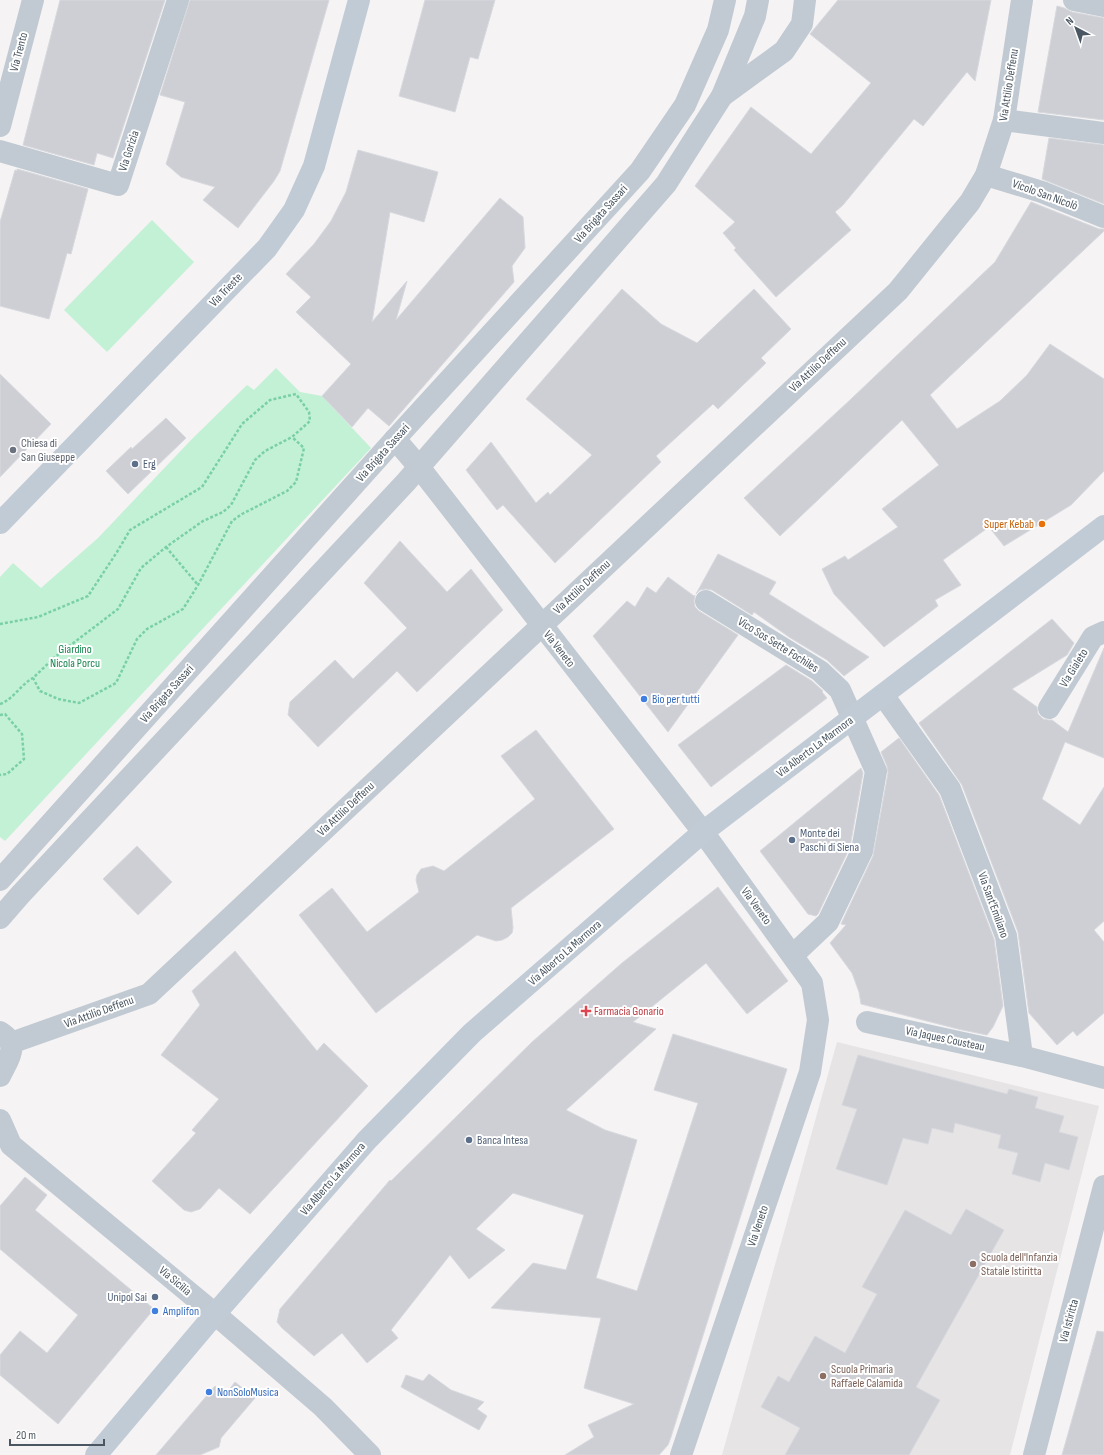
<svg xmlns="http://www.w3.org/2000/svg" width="1104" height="1455" viewBox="0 0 1104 1455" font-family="'Sofia Sans Condensed',sans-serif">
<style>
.education{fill:#e6e4e5}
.green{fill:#c3f1d5}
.building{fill:#cdcfd5;stroke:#d7d9de}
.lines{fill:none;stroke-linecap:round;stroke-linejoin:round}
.path{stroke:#7ad0a6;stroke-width:2.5;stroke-dasharray:3 2;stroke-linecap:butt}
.street{stroke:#c1cad2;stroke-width:22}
.secondary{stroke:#c1cbd6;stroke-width:22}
.worship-dot{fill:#6b7280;stroke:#fff;stroke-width:1.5}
.service-dot{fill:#5c6f8a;stroke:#fff;stroke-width:1.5}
.food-dot{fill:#e8710a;stroke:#fff;stroke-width:1.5}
.shop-dot{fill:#3f7fe0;stroke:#fff;stroke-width:1.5}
.health-dot{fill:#e0444e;stroke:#fff;stroke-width:1.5}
.education-dot{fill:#8d6e63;stroke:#fff;stroke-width:1.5}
.labels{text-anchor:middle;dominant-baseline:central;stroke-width:4;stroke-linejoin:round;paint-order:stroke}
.street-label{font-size:12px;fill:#4a5661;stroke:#fff}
.worship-label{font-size:12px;fill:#5b616d;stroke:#fff;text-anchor:start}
.service-label{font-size:12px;fill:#4e5e75;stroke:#fff;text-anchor:start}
.food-label{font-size:12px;fill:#c56008;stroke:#fff;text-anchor:end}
.park-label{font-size:12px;fill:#17864f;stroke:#fff}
.shop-label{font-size:12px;fill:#366cbe;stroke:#fff;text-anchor:start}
.health-label{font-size:12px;fill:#be3a42;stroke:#fff;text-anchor:start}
.education-label{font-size:12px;fill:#785e54;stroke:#fff;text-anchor:start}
</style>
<rect width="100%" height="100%" fill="#f5f3f3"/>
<path class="education" d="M 837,1042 L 1099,1106 L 1010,1455 L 722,1455 Z"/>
<g class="green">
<path d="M 152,220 L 194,262 L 107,352 L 64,310 Z"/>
<path d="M 276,368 L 300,392 L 322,396 L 371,448 L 5,841 L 0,837 L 0,577 L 13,563 L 41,588 L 98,538 L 191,440 L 247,385 L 254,390 Z"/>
</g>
<g class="building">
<path d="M 60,0 L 165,0 L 113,158 L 97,153 L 94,165 L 23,145 Z"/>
<path d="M 190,0 L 329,0 L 280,171 L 274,181 L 238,228 L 203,200 L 215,187 L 181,177 L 166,164 L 185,102 L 160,95 Z"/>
<path d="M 425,0 L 495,0 L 478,59 L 470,57 L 455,112 L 399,96 Z"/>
<path d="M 838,0 L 991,0 L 975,81 L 967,72 L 923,126 L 914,119 L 843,205 L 835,212 L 851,230 L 776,297 L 734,250 L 736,248 L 723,233 L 735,222 L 695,186 L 751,107 L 811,154 L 871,83 L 810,34 Z"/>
<path d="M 1057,6 L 1064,8 L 1072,12 L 1104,18 L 1104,120 L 1038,112 Z"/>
<path d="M 1049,138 L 1104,145 L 1104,204 L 1042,179 Z"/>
<path d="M 358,150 L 438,172 L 424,222 L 390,212 L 372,322 L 407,281 L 396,320 L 500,198 L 523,217 L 525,248 L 512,266 L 514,282 L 389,426 L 368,408 L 352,427 L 322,396 L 351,364 L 296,312 L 311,297 L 286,274 L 314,244 L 331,221 L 346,192 Z"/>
<path d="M 17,169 L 88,189 L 71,254 L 67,253 L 49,319 L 0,306 L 0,222 L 15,170 L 17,171 Z"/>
<path d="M 1031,202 L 1099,229 L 1104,229 L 1104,231 L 930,395 L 957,429 L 1000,401 L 1027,375 L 1050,344 L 1104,379 L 1104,471 L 1071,505 L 1004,546 L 989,527 L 943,560 L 961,585 L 935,600 L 938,606 L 884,647 L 834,594 L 822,569 L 845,556 L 848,560 L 898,527 L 882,509 L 939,465 L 902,420 L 780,536 L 744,498 L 850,400 L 995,262 Z"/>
<path d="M 622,289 L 661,324 L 697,343 L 754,289 L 791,329 L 761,358 L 766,363 L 718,409 L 713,404 L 656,456 L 661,462 L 555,563 L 503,505 L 497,510 L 466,470 L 491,442 L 536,503 L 548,492 L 550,495 L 592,455 L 526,399 Z"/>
<path d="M 0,374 L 51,424 L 0,477 Z"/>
<path d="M 166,418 L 186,438 L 128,494 L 106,471 L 131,447 L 132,449 Z"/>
<path d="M 400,541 L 447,592 L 471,569 L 503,610 L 417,692 L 397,671 L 318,747 L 288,715 L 290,702 L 335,660 L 353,679 L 407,628 L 364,583 Z"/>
<path d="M 718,554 L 776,582 L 769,594 L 869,657 L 844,676 L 827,660 L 789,637 L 754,612 L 752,615 L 712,590 L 706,589 L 700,590 L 696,594 Z"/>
<path d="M 668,577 L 694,596 L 695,595 L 694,601 L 695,607 L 699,611 L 738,635 L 668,732 L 593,636 L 627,601 L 635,607 L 647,587 L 656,593 Z"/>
<path d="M 1052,619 L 1074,643 L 1067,655 L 1012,689 L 1037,707 L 1038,714 L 1043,719 L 1048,720 L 1052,720 L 1068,732 L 1104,648 L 1104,758 L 1065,742 L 1042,799 L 1080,825 L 1104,787 L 1104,921 L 1094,930 L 1104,942 L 1104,1013 L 1077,1036 L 1073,1031 L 1057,1045 L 1029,1013 L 1018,932 L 962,785 L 919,723 Z"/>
<path d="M 786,665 L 812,681 L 823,691 L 822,692 L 827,698 L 711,787 L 678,745 Z"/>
<path d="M 536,730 L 614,829 L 511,908 L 513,928 L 512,933 L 508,937 L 502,940 L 496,941 L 477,935 L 376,1013 L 299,915 L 332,888 L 367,932 L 419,892 L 416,880 L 417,875 L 421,869 L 433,866 L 444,871 L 535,799 L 501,756 Z"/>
<path d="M 899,738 L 939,795 L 994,939 L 1003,1006 L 993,1027 L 987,1035 L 958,1029 L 861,1004 L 859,992 L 852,973 L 830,943 L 846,925 L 841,924 L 873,856 L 888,773 L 887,766 L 881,752 Z"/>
<path d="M 861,768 L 863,773 L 850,847 L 818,914 L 816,916 L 808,914 L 760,851 Z"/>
<path d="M 137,846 L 172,882 L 138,915 L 103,879 Z"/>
<path d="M 718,887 L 788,981 L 747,1014 L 706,963 L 633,1022 L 656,1029 L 566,1110 L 605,1130 L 637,1140 L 596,1278 L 637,1291 L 698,1103 L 654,1090 L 673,1034 L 787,1069 L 671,1437 L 668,1445 L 659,1455 L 565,1455 L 594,1437 L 588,1425 L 634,1404 L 584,1388 L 601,1318 L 491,1308 L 533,1263 L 566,1270 L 584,1215 L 513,1193 L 476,1229 L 505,1250 L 469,1279 L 450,1255 L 391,1330 L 398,1338 L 367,1363 L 342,1333 L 314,1356 L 282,1328 L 277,1322 L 280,1309 L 390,1180 L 391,1181 L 532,1042 L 622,963 Z"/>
<path d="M 235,951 L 317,1051 L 324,1043 L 368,1086 L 250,1214 L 219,1188 L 200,1209 L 191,1212 L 184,1210 L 152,1181 L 196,1133 L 192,1130 L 219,1099 L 161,1055 L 200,1005 L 192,991 Z"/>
<path d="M 858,1055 L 1007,1094 L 1009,1089 L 1038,1097 L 1035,1108 L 1064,1116 L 1059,1132 L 1078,1137 L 1069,1170 L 1045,1163 L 1040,1182 L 1012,1174 L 1018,1153 L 998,1148 L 1001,1135 L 955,1123 L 953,1133 L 932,1128 L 928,1144 L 903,1138 L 887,1185 L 836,1169 L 857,1109 L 842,1105 Z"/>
<path d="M 25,1177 L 47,1195 L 35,1210 L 154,1309 L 58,1424 L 0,1375 L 0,1355 L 20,1331 L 47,1353 L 78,1315 L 0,1249 L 0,1206 Z"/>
<path d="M 966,1209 L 1004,1230 L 916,1387 L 940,1400 L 909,1455 L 785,1455 L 800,1428 L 761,1407 L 778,1376 L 789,1382 L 815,1336 L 845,1353 L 877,1294 L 862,1287 L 905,1210 L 951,1235 Z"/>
<path d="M 1097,1331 L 1104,1332 L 1104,1455 L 1062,1455 Z"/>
<path d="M 429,1374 L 451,1390 L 484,1402 L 477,1409 L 487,1416 L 479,1430 L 401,1387 L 406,1375 L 423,1381 Z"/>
<path d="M 235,1382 L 255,1398 L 221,1438 L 219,1447 L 200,1455 L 156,1455 L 215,1386 L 225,1395 Z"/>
</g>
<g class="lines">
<g class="path">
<path d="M 166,547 L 198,585"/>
<path d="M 0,624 L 38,617 L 88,596 L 117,552 L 130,530 L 202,487 L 242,424 L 270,400 L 296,394 L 309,412 L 310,421 L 292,437 L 265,451 L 255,460 L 231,505 L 223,512 L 203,521 L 166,547 L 141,568 L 118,609 L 55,657 L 33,678 L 40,691 L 58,699 L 79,703 L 116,683 L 137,639 L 147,629 L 183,609 L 198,585 L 232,521 L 242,514 L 287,491 L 296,482 L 304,448 L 292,437"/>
<path d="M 0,704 C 14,699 20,685 33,678"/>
<path d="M 0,715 L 5,714 L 22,734 L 24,759 L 7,774 L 0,775"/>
</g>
<g class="street">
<path d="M 1074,0 L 1104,6"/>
<path d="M 722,96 L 784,51 L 802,24 L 805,0"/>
<path d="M 1004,120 L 1104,133"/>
<path d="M 0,126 L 33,0"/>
<path d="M 0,151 L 118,185 L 178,0"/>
<path d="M 986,175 L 1042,192 L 1104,217"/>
<path d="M 395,439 L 419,467 L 703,832 L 812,983 L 818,1020 L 810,1072 L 681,1455"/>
<path d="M 706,601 L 820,671 L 840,690 L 876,771 L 862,851 L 828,922 L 793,955"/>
<path d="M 883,695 L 950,789 L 1006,936 L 1022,1056"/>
<path d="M 1049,708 L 1093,637 L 1104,632"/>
<path d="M 0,880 L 395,439 L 640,171 L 685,105 L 718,30 L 725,0"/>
<path d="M 0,918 L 20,895 L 406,482 L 666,184 L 722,96 L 755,16 L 758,0"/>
<path d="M 867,1022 L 1022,1056 L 1104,1078"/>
<path d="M 0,1032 C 21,1045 8,1059 0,1076"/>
<path d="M 11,1043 L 149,994 L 898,291 L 970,202 L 986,175 L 1004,120 L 1022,0"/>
<path d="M 0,1120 L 11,1145 L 215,1314 L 323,1407 L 370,1455"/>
<path d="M 1034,1455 L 1104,1186"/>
</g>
<g class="secondary">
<path d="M 0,523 L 267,248 L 294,210 L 314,166 L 359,0"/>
<path d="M 96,1455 L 215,1314 L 367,1140 L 472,1033 L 703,832 L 1104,526"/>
</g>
</g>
<circle class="worship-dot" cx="13" cy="450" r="4"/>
<g class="service-dot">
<circle cx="135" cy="464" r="4"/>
<circle cx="792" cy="840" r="4"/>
<circle cx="469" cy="1140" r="4"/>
<circle cx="155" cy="1297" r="4"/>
</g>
<circle class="food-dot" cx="1042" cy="524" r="4"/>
<g class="shop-dot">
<circle cx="644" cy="699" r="4"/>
<circle cx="155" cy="1311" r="4"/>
<circle cx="209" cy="1392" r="4"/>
</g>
<path class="health-dot" d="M584 1005h4v4h4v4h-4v4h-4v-4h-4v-4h4z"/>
<g class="education-dot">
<circle cx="973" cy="1264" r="4"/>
<circle cx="823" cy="1376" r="4"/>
</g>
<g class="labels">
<g class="street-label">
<text transform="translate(19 52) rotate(-75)">Via Trento</text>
<text transform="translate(1009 85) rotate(-81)">Via Attilio Deffenu</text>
<text transform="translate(129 151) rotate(-72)">Via Gorizia</text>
<text transform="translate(1045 195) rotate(20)">Vicolo San Nicolò</text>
<text transform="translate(601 214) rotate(-48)">Via Brigata Sassari</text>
<text transform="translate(226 290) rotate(-46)">Via Trieste</text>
<text transform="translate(818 365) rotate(-43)">Via Attilio Deffenu</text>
<text transform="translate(383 453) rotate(-48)">Via Brigata Sassari</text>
<text transform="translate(582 587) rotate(-43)">Via Attilio Deffenu</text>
<text transform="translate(778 645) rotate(32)">Vico Sos Sette Fochiles</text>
<text transform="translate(559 649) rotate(52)">Via Veneto</text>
<text transform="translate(1074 668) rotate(-58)">Via Gialeto</text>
<text transform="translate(167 694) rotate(-48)">Via Brigata Sassari</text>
<text transform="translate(815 747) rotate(-37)">Via Alberto La Marmora</text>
<text transform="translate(346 809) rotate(-43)">Via Attilio Deffenu</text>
<text transform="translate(993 905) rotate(70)">Via Sant'Emiliano</text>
<text transform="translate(756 906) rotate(54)">Via Veneto</text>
<text transform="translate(565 953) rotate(-41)">Via Alberto La Marmora</text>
<text transform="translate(99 1012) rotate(-20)">Via Attilio Deffenu</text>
<text transform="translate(945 1039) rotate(12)">Via Jaques Cousteau</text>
<text transform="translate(333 1179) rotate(-49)">Via Alberto La Marmora</text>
<text transform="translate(758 1226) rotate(-71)">Via Veneto</text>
<text transform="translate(175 1281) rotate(40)">Via Sicilia</text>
<text transform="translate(1069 1321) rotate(-75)">Via Istiritta</text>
</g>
<g class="worship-label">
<text x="21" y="443">Chiesa di<tspan x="21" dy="14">San Giuseppe</tspan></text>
</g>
<g class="service-label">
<text x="143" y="464">Erg</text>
<text x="800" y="833">Monte dei<tspan x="800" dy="14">Paschi di Siena</tspan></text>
<text x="477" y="1140">Banca Intesa</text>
<text x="147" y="1297" text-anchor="end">Unipol Sai</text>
</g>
<g class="food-label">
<text x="1034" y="524">Super Kebab</text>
</g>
<g class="park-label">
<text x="75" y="649">Giardino<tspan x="75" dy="14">Nicola Porcu</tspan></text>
</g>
<g class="shop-label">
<text x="652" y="699">Bio per tutti</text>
<text x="163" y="1311">Amplifon</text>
<text x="217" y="1392">NonSoloMusica</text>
</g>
<g class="health-label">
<text x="594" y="1011">Farmacia Gonario</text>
</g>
<g class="education-label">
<text x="981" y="1257">Scuola dell'Infanzia<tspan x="981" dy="14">Statale Istiritta</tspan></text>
<text x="831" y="1369">Scuola Primaria<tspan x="831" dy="14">Raffaele Calamida</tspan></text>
</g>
</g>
<g transform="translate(1076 28) rotate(319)" stroke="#ffffff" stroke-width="3" paint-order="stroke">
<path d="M0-3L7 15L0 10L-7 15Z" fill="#4a5661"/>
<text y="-6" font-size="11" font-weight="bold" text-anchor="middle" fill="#4a5661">N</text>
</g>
<path d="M10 1439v6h94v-6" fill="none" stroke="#4a5661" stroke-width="2"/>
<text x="16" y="1439" font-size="12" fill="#4a5661" stroke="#ffffff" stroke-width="3" paint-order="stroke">20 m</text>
</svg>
